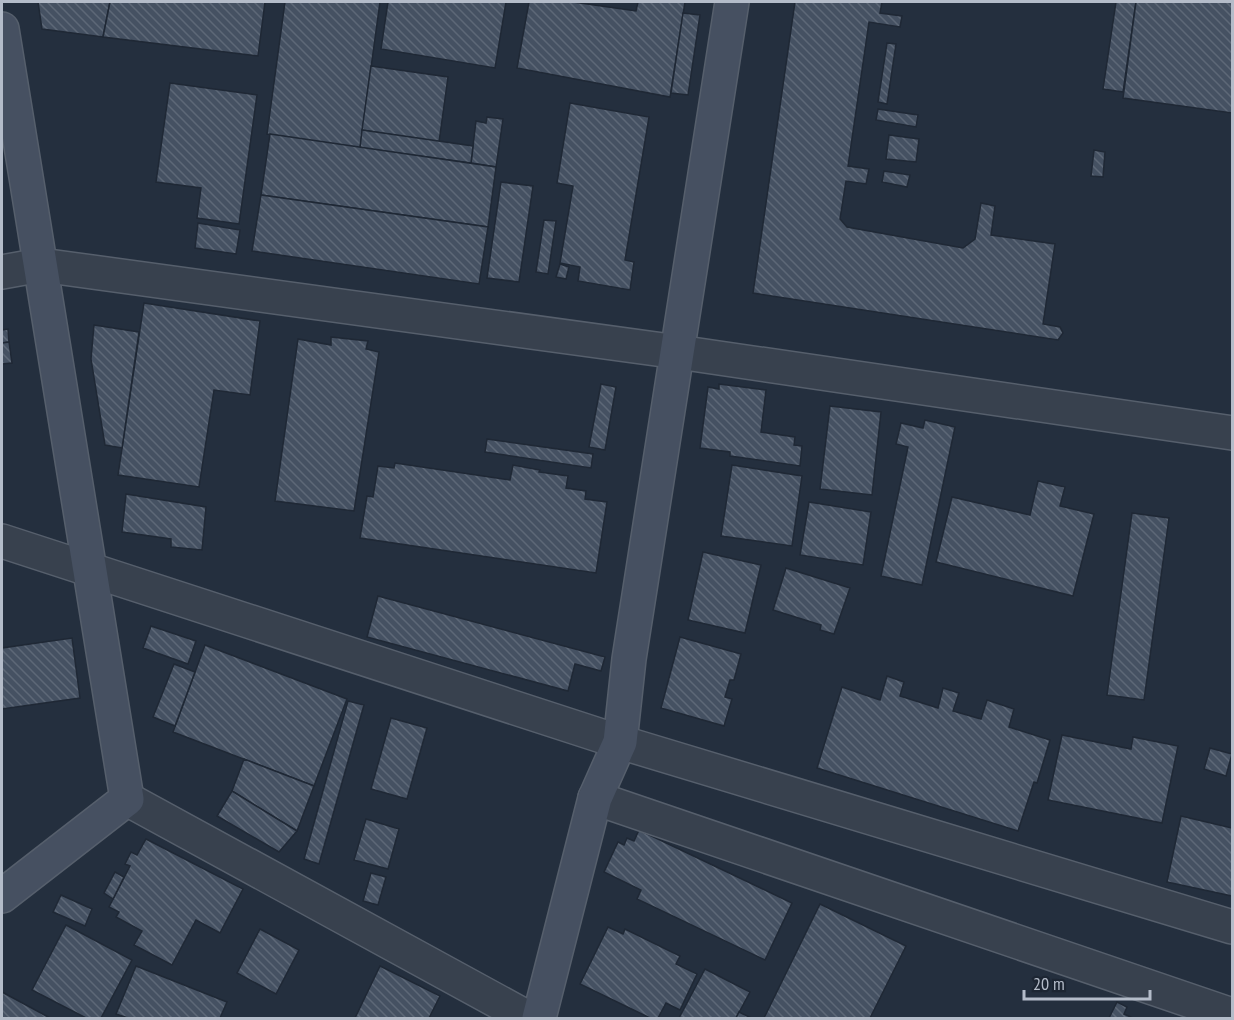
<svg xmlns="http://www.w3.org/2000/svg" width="1234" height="1020" viewBox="0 0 1234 1020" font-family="'PT Sans Narrow',sans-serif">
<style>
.building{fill:url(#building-back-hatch);stroke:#1f2835;stroke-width:1.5}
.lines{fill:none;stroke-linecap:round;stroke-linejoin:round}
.street-casing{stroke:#565f6c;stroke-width:36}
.secondary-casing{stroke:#565f6c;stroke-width:36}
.street{stroke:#38414e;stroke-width:33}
.secondary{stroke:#465061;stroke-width:33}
</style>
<defs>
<pattern id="building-back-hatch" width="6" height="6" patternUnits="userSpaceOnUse" patternTransform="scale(1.5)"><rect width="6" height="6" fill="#455162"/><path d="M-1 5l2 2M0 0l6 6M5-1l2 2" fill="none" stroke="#5d6877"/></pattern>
</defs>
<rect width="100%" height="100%" fill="#242f3e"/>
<g class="building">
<path d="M 38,2 L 110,2 L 103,37 L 42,29 Z"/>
<path d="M 110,2 L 265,2 L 258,56 L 103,37 Z"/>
<path d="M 285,2 L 380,2 L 360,148 L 267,134 Z"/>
<path d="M 388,2 L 506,2 L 495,68 L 381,49 Z"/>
<path d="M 529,2 L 573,2 L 636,11 L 638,2 L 685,2 L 670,97 L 517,68 Z"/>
<path d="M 795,2 L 882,2 L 880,13 L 902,16 L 900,27 L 869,22 L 848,166 L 869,169 L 866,184 L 846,181 L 840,219 L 847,227 L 963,248 L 975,239 L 981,203 L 995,206 L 991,235 L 1055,244 L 1043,324 L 1060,327 L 1063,333 L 1058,340 L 753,293 Z"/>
<path d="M 1116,2 L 1136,2 L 1123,92 L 1103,89 Z"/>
<path d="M 1136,2 L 1232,2 L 1232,113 L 1123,98 Z"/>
<path d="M 683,13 L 700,15 L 688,95 L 671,93 Z"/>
<path d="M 887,43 L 896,44 L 887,104 L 878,102 Z"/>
<path d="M 371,66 L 448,77 L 439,142 L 362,130 Z"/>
<path d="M 170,83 L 257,95 L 239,224 L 197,218 L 201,188 L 156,182 Z"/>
<path d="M 570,103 L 649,117 L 625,260 L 634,262 L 630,290 L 578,281 L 580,267 L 560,263 L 573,186 L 557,183 Z"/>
<path d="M 878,109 L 918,115 L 916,127 L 876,120 Z"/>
<path d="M 487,117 L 503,119 L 496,167 L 471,163 L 476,121 L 486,123 Z"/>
<path d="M 362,130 L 473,146 L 471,163 L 360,148 Z"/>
<path d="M 270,134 L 496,167 L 488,227 L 261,195 Z"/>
<path d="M 889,135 L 919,139 L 916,162 L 886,159 Z"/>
<path d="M 1094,150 L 1105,152 L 1103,177 L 1091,176 Z"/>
<path d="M 884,171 L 910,175 L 907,187 L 882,182 Z"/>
<path d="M 501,182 L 533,186 L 519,282 L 487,278 Z"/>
<path d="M 261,195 L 488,227 L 479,284 L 252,251 Z"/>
<path d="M 544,220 L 556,221 L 548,274 L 536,272 Z"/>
<path d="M 198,223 L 240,230 L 236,254 L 195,248 Z"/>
<path d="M 560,264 L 569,267 L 566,279 L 556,277 Z"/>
<path d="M 144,303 L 260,321 L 250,395 L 214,390 L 199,487 L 118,475 Z"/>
<path d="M 94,325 L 139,332 L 122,448 L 105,445 L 91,359 Z"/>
<path d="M 8,329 L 9,342 L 2,343 L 2,330 Z"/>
<path d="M 331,337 L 368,341 L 366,349 L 379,352 L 354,511 L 275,501 L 298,339 L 331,345 Z"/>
<path d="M 9,342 L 12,363 L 2,364 L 2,343 Z"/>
<path d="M 601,384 L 616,387 L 605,450 L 589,447 Z"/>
<path d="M 719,384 L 766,390 L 761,432 L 795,437 L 794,445 L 802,446 L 800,466 L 730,456 L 730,452 L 700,448 L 708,387 L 719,389 Z"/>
<path d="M 830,406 L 881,412 L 872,495 L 820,489 Z"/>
<path d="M 925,420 L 955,427 L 922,585 L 881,576 L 908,447 L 896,444 L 901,423 L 923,428 Z"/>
<path d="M 487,439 L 593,454 L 591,468 L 485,452 Z"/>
<path d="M 395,463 L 510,480 L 513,465 L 540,470 L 539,472 L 568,476 L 566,488 L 586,491 L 585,499 L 607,502 L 596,573 L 360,538 L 367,496 L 373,497 L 378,466 L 394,468 Z"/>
<path d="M 732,465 L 802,476 L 792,546 L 721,536 Z"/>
<path d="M 1038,481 L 1065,487 L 1060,506 L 1094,514 L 1073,596 L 936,562 L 952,497 L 1030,515 Z"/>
<path d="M 126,494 L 206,507 L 202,550 L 171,547 L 171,539 L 122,532 Z"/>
<path d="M 809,502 L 871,512 L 863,565 L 800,555 Z"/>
<path d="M 1132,513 L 1169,518 L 1144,700 L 1107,695 Z"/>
<path d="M 703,552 L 761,565 L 745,633 L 688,620 Z"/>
<path d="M 786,568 L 850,588 L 834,634 L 820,630 L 821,625 L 773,610 Z"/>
<path d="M 378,596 L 605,657 L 601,671 L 575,664 L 568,691 L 367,637 Z"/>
<path d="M 151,626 L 196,641 L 188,664 L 143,648 Z"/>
<path d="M 680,637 L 741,654 L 734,680 L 730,680 L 725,697 L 732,699 L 724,726 L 661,708 Z"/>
<path d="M 72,638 L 80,698 L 2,709 L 2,648 Z"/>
<path d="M 205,645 L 347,699 L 314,786 L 173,732 Z"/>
<path d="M 174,664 L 195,672 L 175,726 L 153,717 Z"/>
<path d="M 887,676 L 904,682 L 900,696 L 938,708 L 943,688 L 959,693 L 953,711 L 981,719 L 987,700 L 1014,709 L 1009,727 L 1050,740 L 1037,783 L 1034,782 L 1018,831 L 817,768 L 842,687 L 880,700 Z"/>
<path d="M 348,701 L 364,705 L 319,864 L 304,859 Z"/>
<path d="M 391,718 L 427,728 L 407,799 L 371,789 Z"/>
<path d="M 1062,735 L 1131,749 L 1133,737 L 1178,746 L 1162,823 L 1048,800 Z"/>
<path d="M 1210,748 L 1232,754 L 1226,776 L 1204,769 Z"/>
<path d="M 244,759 L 314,786 L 297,831 L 232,791 Z"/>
<path d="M 232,791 L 297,831 L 279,852 L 217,816 Z"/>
<path d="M 1181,816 L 1232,828 L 1232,896 L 1167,882 Z"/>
<path d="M 366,819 L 399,829 L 388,869 L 354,860 Z"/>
<path d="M 639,830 L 792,903 L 765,960 L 637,899 L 641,890 L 604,872 L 618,842 L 624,845 L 627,838 L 634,841 Z"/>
<path d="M 146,839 L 243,889 L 220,933 L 196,920 L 172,965 L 134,945 L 142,931 L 116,917 L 119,912 L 109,907 L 130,866 L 125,864 L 131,852 L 137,855 Z"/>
<path d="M 115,872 L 124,877 L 113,899 L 104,893 Z"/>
<path d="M 371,873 L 386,877 L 378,905 L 363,901 Z"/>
<path d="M 61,895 L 92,909 L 85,926 L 53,912 Z"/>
<path d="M 820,904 L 906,946 L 870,1018 L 764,1018 Z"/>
<path d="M 66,925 L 132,960 L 101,1018 L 86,1018 L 32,990 Z"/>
<path d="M 608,927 L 623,934 L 625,929 L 680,956 L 676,964 L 697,974 L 680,1010 L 666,1003 L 658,1018 L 650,1018 L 580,984 Z"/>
<path d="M 260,929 L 299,950 L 276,994 L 237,973 Z"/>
<path d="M 136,966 L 227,1002 L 220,1018 L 128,1018 L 116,1014 Z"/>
<path d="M 380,966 L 440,996 L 429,1018 L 355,1018 Z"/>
<path d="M 705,969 L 750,992 L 736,1018 L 679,1018 Z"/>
<path d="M 2,992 L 50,1018 L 2,1018 Z"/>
<path d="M 1117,1002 L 1127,1007 L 1124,1014 L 1133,1018 L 1109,1018 Z"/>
<path d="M 739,1012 L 751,1018 L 736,1018 Z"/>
</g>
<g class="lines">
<g class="street-casing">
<g id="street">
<path d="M 2,272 L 41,265 L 678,352 L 1232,433"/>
<path d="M 2,541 L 620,742 L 1232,927"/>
<path d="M 595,798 L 1232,1015"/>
<path d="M 127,799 L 528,1018"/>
</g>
</g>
<g class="secondary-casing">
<g id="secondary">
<path d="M 2,29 L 127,799 L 2,896"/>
<path d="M 539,1018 L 595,798 L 620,742 L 629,659 L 732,2"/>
</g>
</g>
<use href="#street" class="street"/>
<use href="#secondary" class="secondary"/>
</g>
<rect width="1234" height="1020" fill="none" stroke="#b4bcc9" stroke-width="6"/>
<path d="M1024 990v9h126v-9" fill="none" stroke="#b4bcc9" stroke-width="3"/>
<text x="1033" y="990" font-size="18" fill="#b4bcc9" stroke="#1d2633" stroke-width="4.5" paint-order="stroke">20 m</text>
</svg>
